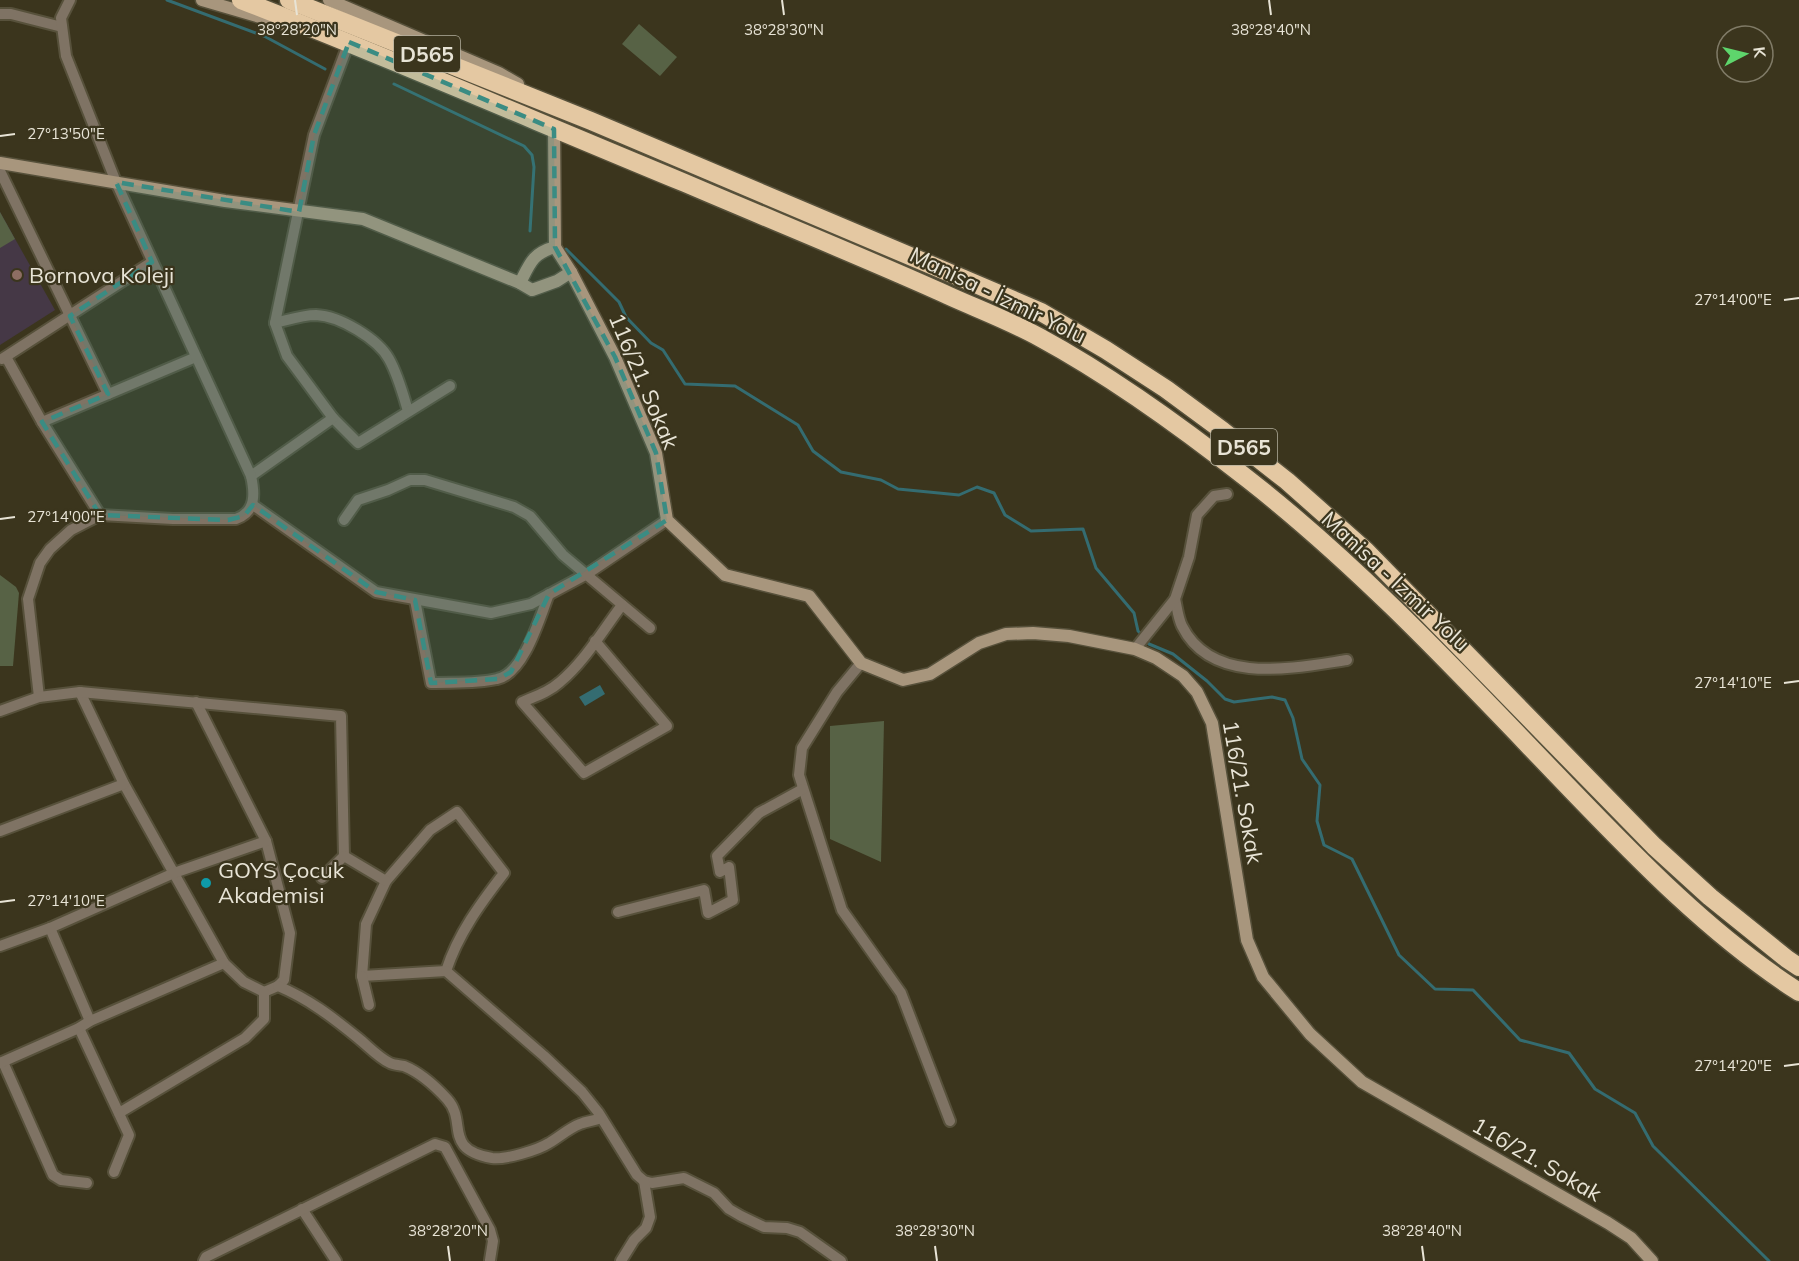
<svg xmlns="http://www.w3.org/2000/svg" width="1799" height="1261" viewBox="0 0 1799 1261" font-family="Mulish,sans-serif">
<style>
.education{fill:#453846}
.green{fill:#576245}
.water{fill:#346c71}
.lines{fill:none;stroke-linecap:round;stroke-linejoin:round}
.stream{stroke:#346c71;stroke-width:3}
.street-casing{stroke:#57513b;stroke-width:14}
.secondary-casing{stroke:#57513b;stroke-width:15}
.highway-casing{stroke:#57513b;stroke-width:21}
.street{stroke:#7f7364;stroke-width:10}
.secondary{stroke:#a8967d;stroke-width:12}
.highway{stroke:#e4c8a2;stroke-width:18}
.marked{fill:#3a8c83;fill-opacity:0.2;stroke:#3a8c83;stroke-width:4.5;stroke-dasharray:12 8;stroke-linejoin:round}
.ticks{fill:none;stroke:#e8e4d6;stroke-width:2}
.education-dot{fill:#8d6e63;stroke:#3b351d;stroke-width:2}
.culture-dot{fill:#0f9aa8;stroke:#3b351d;stroke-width:2}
.labels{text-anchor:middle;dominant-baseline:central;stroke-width:4.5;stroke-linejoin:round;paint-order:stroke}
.shield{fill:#3b351d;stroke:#b4b09e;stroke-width:1.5}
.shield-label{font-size:21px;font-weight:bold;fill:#e8e4d6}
.poi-label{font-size:22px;fill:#e8e4d6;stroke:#3b351d;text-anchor:start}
.street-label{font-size:22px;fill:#e8e4d6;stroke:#3b351d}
.ticks-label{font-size:15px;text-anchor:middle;fill:#e8e4d6;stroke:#3b351d;stroke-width:4.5;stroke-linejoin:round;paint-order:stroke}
</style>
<rect width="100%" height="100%" fill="#3b351d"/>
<path class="education" d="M 0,212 L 55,310 L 0,345 Z"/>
<g class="green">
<path d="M 639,24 L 677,57 L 660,76 L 622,44 Z"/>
<path d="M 0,212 L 15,239 L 0,248 Z"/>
<path d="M 0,575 L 16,587 L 19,593 L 13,666 L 0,666 Z"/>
<path d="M 884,721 L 881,862 L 830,839 L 830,726 Z"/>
</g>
<path class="water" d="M 600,685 L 605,694 L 585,706 L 579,697 Z"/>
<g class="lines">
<g class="stream">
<path d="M 167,0 L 264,36 L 325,69"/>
<path d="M 394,84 L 524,146 L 532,155 L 534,167 L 530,231"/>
<path d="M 566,249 L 619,302 L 626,317 L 651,343 L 663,350 L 685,384 L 735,386 L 798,425 L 813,451 L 841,472 L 881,480 L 898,489 L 959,495 L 977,487 L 994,493 L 1005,515 L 1031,531 L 1083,529 L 1096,568 L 1134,613 L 1138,631 L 1142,635"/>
<path d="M 1146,641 L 1149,644 L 1173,654 L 1207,681 L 1225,699 L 1234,702 L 1272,697 L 1285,700 L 1293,718 L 1302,759 L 1320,785 L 1317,821 L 1324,845 L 1352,859 L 1399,955 L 1435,989 L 1473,990 L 1520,1040 L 1569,1053 L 1595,1089 L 1635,1113 L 1653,1146 L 1769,1261"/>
</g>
<g class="street-casing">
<g id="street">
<path d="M 0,14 L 11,14 L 62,27"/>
<path d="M 0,171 L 108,394"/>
<path d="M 275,323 C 288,320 302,315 316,315 C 340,316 378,339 389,359 C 398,375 403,394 408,411"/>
<path d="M 6,357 L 42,422 L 100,515"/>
<path d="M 2,359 L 152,262"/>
<path d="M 333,418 L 358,443 L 450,386"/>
<path d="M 42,422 L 196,357"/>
<path d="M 251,476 L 333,418 L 287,356 L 275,323 L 314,135 L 349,42"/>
<path d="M 253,505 L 376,592 L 491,613 L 531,604 L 587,574 L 667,520"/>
<path d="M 344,520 L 358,500 L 388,490 L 410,480 L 425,480 L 514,507 L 530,516 L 563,555 L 650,628"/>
<path d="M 1175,599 C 1177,607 1178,618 1182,626 C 1212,686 1294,668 1347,660"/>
<path d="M 415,600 L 431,683 C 452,682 476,684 497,679 C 524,674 540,617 549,594"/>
<path d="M 595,641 L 667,726 L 584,773 L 522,702 C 536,696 549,692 560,682 C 585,661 603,630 622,605"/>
<path d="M 1135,649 L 1175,599 L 1189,557 L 1197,515 L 1214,496 L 1227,494"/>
<path d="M 861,663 L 837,692 L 802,748 L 799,775 L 842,910 L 901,993 L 950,1121"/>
<path d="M 80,692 L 124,784 L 224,963 L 244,982 L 264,992 L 278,986 L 284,980 L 290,933 L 266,841 L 196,702"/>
<path d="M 39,697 L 28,599 L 40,563 L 50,549 L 71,530 L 100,515 L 173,519 L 236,519 C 256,512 255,494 251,476 L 116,182 L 66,56 L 61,18 L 70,0"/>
<path d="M 0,711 L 39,697 L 80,692 L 341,716 L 344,856 L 322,878"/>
<path d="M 457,812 L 504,873 C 480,904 458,934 446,971 L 362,976 L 366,924 L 386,881 L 430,830 Z"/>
<path d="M 0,831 L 124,784"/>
<path d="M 344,856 L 386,881"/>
<path d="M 618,912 L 704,890 L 708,913 L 733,900 L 729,867 L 720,872 L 717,856 L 759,813 L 803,789"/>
<path d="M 50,928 L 90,1021"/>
<path d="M 0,946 L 50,928 L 174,873 L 266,841"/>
<path d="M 446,971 L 544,1056 L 582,1092 L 598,1112 L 637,1175 L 644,1181 L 652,1183 L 684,1178 L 714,1193 L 729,1209 L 741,1216 L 764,1227 L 787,1228 L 800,1232 L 841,1261"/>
<path d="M 362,976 L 369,1005"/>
<path d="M 278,986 C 309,999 332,1017 358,1038 C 368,1046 379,1058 390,1063 C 394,1065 399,1065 404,1066 C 419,1072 436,1087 447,1099 C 468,1122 442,1149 492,1158 C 505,1160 538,1150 549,1143 C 558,1138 569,1128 580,1124 C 587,1121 594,1121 601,1118"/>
<path d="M 79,1028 L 129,1135 L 114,1172"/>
<path d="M 3,1062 L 53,1175 L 61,1180 L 87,1183"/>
<path d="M 0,1063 L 79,1028 L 90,1021 L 224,963"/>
<path d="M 119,1113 L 245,1038 L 264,1019 L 264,992"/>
<path d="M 302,1209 L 336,1261"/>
<path d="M 204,1261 L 206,1257 L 435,1144 L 445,1147 L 490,1230 L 493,1241 L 490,1260"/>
<path d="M 621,1261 L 634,1240 L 646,1228 L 650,1217 L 644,1181"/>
</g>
</g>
<g class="secondary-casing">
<g id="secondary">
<path d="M 202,0 L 284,24"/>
<path d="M 329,0 L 499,73 L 518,84"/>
<path d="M 554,129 L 555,247 L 571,272 L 615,357 L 656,453 L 667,520 L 725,575 L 809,596 L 861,663 L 903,680 L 930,674 L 979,643 L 1006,634 L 1033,633 L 1069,636 L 1135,649 L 1156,658 L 1183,676 L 1197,692 L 1212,723 L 1247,940 L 1263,977 L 1310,1034 L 1362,1082 L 1608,1223 L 1631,1238 L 1652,1261"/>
<path d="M 0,163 L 225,201 L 363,219 L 520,283 L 532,290 L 557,281 L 571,272"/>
<path d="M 520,283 C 530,263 533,253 555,247"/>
</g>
</g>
<g class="highway-casing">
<g id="highway">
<path d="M 241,0 C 390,58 537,122 685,183 C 769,219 853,253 936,290 C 970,306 1006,319 1039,337 C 1113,377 1183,428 1249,480 C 1360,567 1457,671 1554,772 C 1630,851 1707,933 1799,992"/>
<path d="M 289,0 L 591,121 L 964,279 L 1041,312 L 1106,350 L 1166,389 L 1223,431 L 1287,481 L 1366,551 L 1654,846 L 1710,897 L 1787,959 L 1799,967"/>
</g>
</g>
<use href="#street" class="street"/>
<use href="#secondary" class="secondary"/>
<use href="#highway" class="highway"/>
</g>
<path class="marked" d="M 349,42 L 554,129 L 555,247 L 615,357 L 656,453 L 667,520 L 549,594 L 511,672 L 498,679 L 431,683 L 415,600 L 376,592 L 253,505 L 244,516 L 228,520 L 100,515 L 42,422 L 108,394 L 70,316 L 152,262 L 116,182 L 299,212 L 314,135 Z"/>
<path class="ticks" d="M 295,0 L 297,15M 782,0 L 784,15M 1269,0 L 1271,15M 0,136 L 15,134M 1784,300 L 1799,298M 0,519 L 15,517M 1784,683 L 1799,681M 0,902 L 15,900M 1784,1066 L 1799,1064M 448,1246 L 450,1261M 935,1246 L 937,1261M 1422,1246 L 1424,1261"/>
<circle class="education-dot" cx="17" cy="275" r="6"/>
<circle class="culture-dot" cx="206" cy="883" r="6"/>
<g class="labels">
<g class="shield">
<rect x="394" y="36" width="66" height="36" rx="4.5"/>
<rect x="1211" y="429" width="66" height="36" rx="4.5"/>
</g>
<g class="shield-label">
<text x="427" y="54">D565</text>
<text x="1244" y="447">D565</text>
</g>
<g class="poi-label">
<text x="29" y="275">Bornova Koleji</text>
<text x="218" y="870">GOYS Çocuk<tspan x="218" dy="25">Akademisi</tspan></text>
</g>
<g class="street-label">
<text transform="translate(998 295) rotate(26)">Manisa - İzmir Yolu</text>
<text transform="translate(644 381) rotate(67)">116/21. Sokak</text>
<text transform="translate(1396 581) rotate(43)">Manisa - İzmir Yolu</text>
<text transform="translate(1243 792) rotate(80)">116/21. Sokak</text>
<text transform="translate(1537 1159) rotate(30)">116/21. Sokak</text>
</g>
</g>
<g class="ticks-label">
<text x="297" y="35">38°28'20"N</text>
<text x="784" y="35">38°28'30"N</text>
<text x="1271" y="35">38°28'40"N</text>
<text x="66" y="139">27°13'50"E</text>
<text x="1733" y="305">27°14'00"E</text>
<text x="66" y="522">27°14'00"E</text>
<text x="1733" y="688">27°14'10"E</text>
<text x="66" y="906">27°14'10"E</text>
<text x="1733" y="1071">27°14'20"E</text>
<text x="448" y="1236">38°28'20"N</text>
<text x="935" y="1236">38°28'30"N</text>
<text x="1422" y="1236">38°28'40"N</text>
</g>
<g transform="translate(1745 54) rotate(83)"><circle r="28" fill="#3b351d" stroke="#807b67" stroke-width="1.5"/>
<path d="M0-4.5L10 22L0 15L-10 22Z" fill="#5ed56c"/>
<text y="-9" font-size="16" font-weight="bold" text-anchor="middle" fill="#e8e4d6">K</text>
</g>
</svg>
